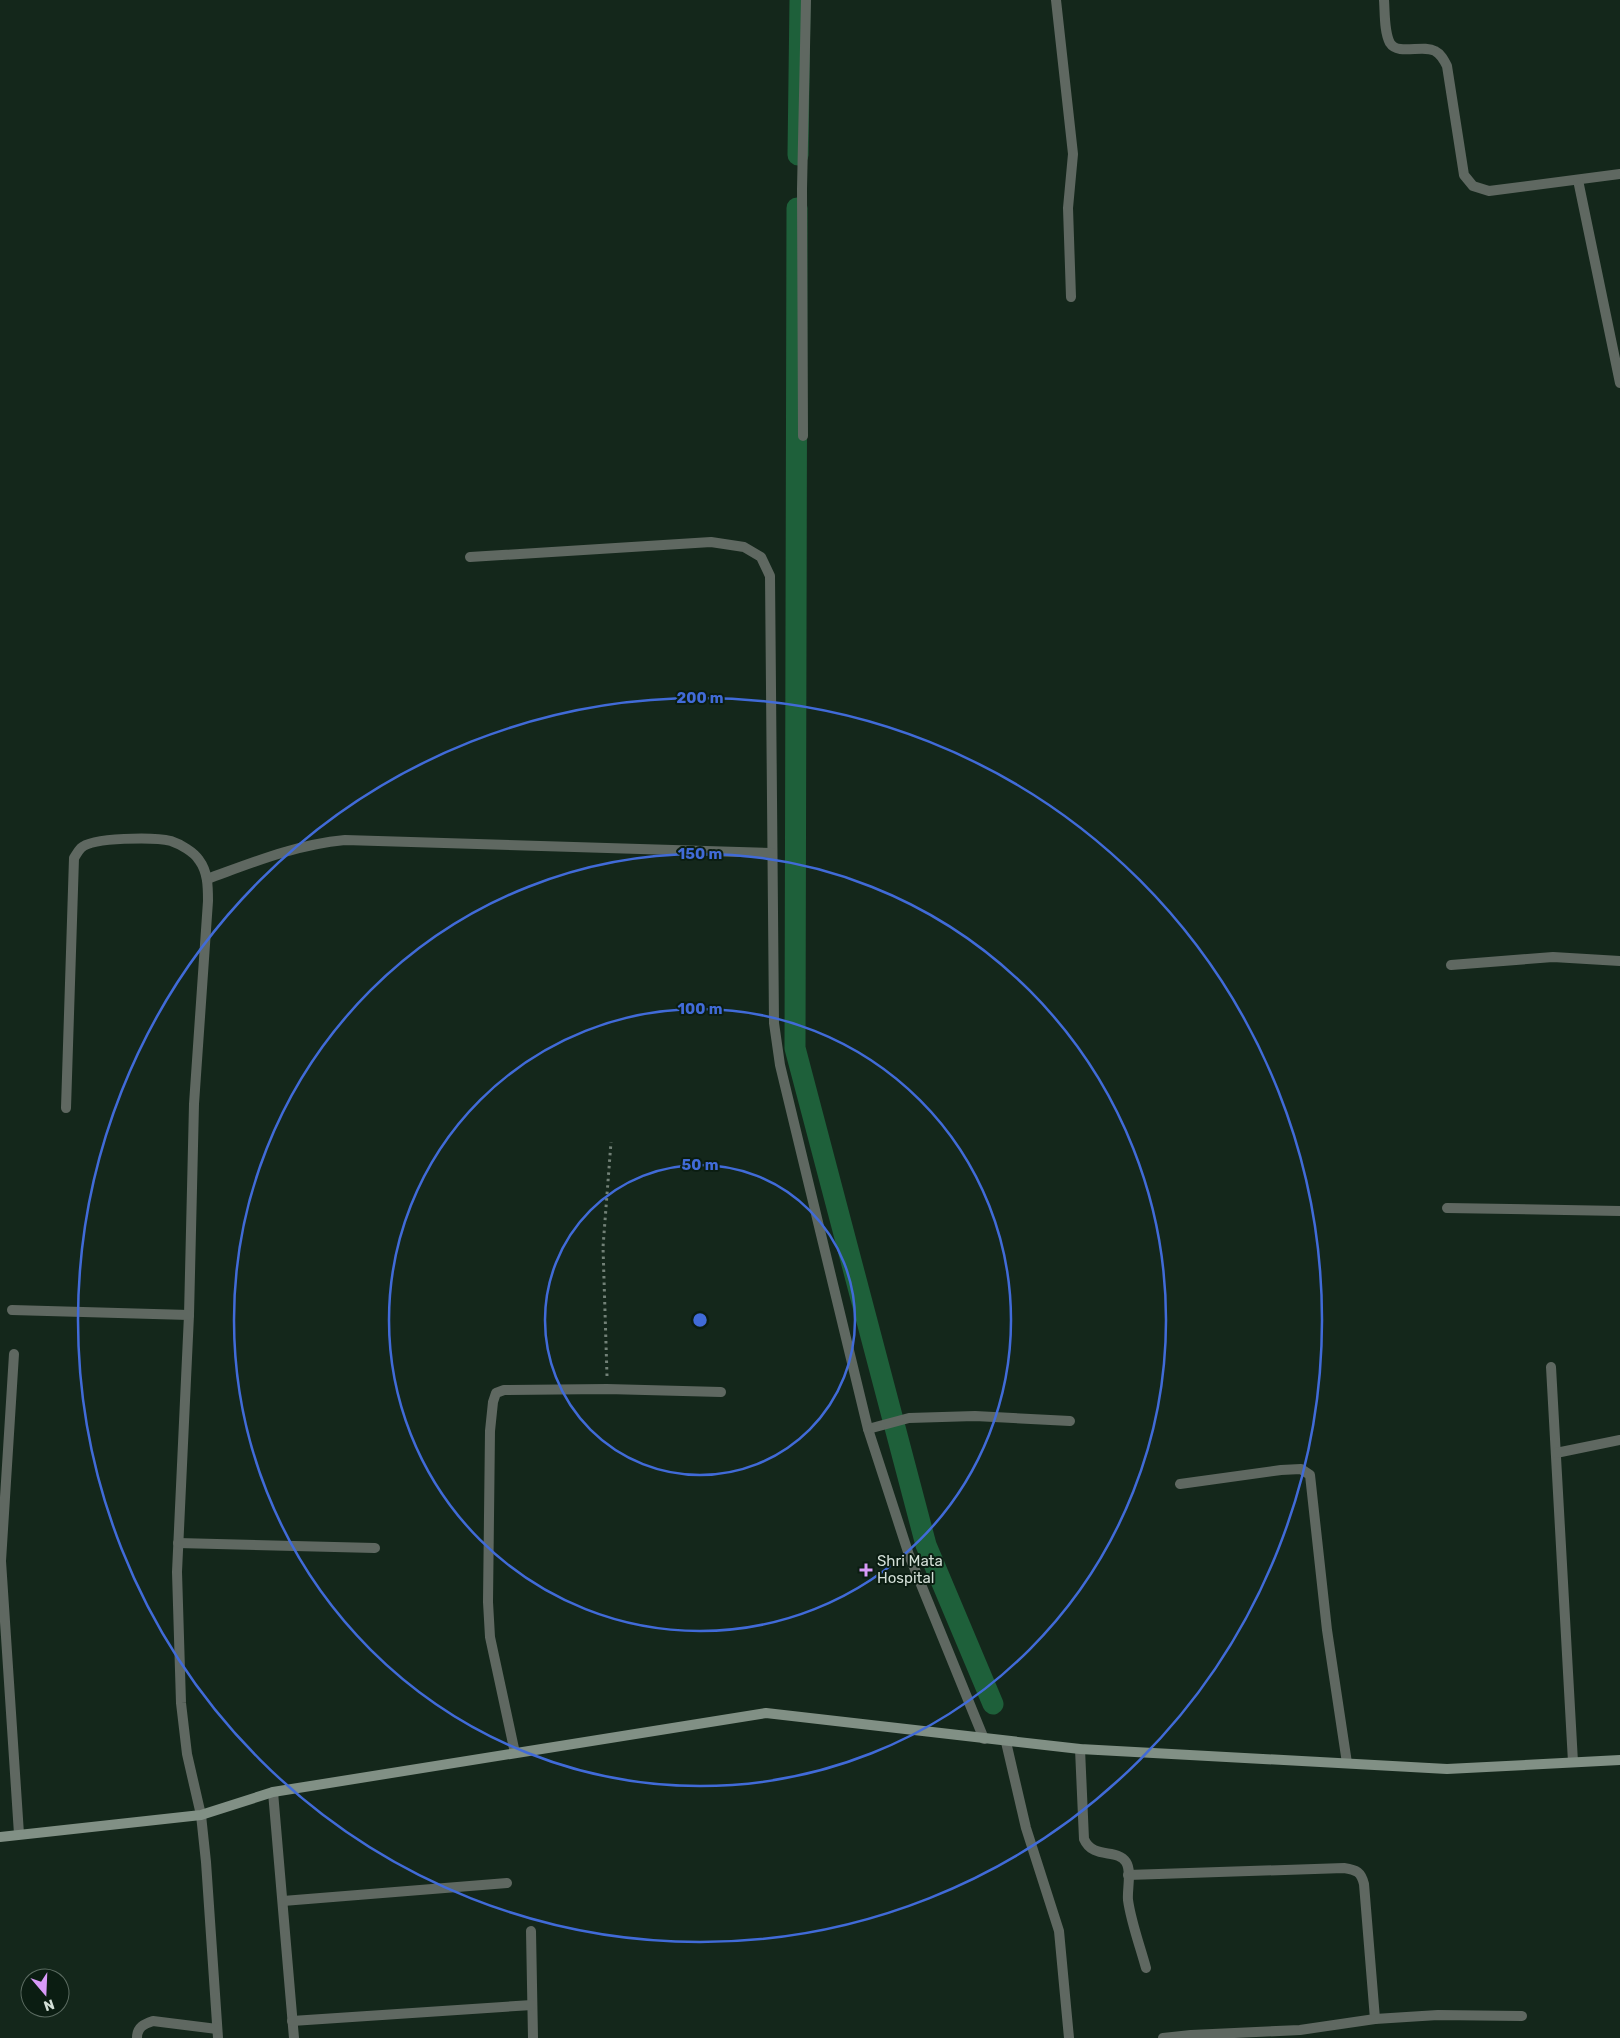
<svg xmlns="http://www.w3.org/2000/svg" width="1620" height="2038" viewBox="0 0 1620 2038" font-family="Rubik,sans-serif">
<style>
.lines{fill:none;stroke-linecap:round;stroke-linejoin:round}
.canal{stroke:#1e603a;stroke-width:21}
.path{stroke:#728177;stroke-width:3;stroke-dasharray:2.5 4;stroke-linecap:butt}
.street{stroke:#5f6861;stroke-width:10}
.secondary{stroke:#819085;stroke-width:10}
.ring{fill:none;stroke:#416bd8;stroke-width:2.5}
.poi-dot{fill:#d89af8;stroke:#0b1d12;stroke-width:2}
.labels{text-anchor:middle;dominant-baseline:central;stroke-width:4;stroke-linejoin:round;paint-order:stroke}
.poi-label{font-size:15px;fill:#d3dfd7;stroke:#0b1d12;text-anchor:start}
.centre{fill:#416bd8;stroke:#0b1d12;stroke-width:2.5}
.ring-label{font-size:15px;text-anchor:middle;font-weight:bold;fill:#416bd8;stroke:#0b1d12;stroke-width:4;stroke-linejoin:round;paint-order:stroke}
</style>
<rect width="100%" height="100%" fill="#14271b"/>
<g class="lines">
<g class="canal">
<path d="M 798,155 L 800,0"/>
<path d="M 797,208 L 795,1048 L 926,1545 L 993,1704"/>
</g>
<path class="path" d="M 607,1376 L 603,1247 L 611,1142"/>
<g class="street">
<path d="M 1056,0 L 1073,154 L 1068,208 L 1071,297"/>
<path d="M 1384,0 C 1385,13 1384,32 1390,43 C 1398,56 1423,44 1435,51 C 1441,54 1444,60 1447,66 L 1464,175 L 1473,186 L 1489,191 L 1620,174"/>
<path d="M 1578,180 L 1620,383"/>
<path d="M 803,436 L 802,189 L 806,0"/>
<path d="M 470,557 L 711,542 L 744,547 L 761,557 L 770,576 L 774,1023 L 780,1065 L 868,1429 L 909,1555 L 984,1739"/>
<path d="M 207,879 C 254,862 294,845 345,840 L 772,853"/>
<path d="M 1451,965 L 1553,957 L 1620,961"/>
<path d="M 66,1108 L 74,858 C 76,855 78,851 81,848 C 92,837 155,837 171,841 C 180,844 194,852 199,860 C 208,872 208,887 208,901 L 194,1104 L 189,1315 L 177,1572 L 181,1703 L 187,1754 L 201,1815 L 206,1862 L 218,2038"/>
<path d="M 1447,1208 L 1620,1211"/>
<path d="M 12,1310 L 189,1315"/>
<path d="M 14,1354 L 1,1561 L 19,1834"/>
<path d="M 1551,1367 L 1573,1762"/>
<path d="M 868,1429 L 909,1418 L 975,1416 L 1070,1421"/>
<path d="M 1556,1453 L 1620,1440"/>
<path d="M 1180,1484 L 1281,1470 L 1301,1469 L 1310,1475 L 1327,1630 L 1347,1763"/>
<path d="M 178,1543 L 375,1548"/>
<path d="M 1006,1742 L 1026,1828 L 1059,1931 L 1069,2038"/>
<path d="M 1080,1749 L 1084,1839 C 1093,1860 1117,1848 1126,1862 C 1132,1871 1127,1889 1128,1900 C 1131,1922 1140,1946 1146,1968"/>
<path d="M 515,1753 L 490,1637 L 488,1602 L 490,1431 L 493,1402 L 496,1393 L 504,1390 L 607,1389 L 721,1392"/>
<path d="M 273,1792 L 294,2038"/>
<path d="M 1128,1875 L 1344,1868 C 1357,1870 1361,1872 1364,1884 L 1375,2019"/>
<path d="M 283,1901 L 507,1883"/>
<path d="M 531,1931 L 533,2038"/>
<path d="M 292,2021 L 532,2005"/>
<path d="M 137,2038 C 137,2027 144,2024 153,2021 L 217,2029"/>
<path d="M 1163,2038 L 1191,2035 L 1300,2030 L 1375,2019 L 1438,2015 L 1522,2016"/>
</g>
<path class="secondary" d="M 0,1837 L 201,1815 L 273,1792 L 766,1713 L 1080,1749 L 1447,1769 L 1620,1760"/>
</g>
<g class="ring">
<circle cx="700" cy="1320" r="155"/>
<circle cx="700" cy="1320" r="311"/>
<circle cx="700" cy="1320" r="466"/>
<circle cx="700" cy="1320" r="622"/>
</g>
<path class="poi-dot" d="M863.5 1562.5h5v5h5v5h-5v5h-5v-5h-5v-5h5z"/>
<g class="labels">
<g class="poi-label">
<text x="877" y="1561">Shri Mata<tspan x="877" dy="17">Hospital</tspan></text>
</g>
</g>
<circle cx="700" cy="1320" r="8" class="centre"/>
<g class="ring-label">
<text x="700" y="703">200 m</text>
<text x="700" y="859">150 m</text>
<text x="700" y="1014">100 m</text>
<text x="700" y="1170">50 m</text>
</g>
<g transform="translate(45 1993) rotate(161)"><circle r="24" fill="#0b1d12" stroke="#5b6b61"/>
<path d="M0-4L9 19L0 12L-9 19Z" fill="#d89af8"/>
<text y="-8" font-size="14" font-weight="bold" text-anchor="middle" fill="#d3dfd7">N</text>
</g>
</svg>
